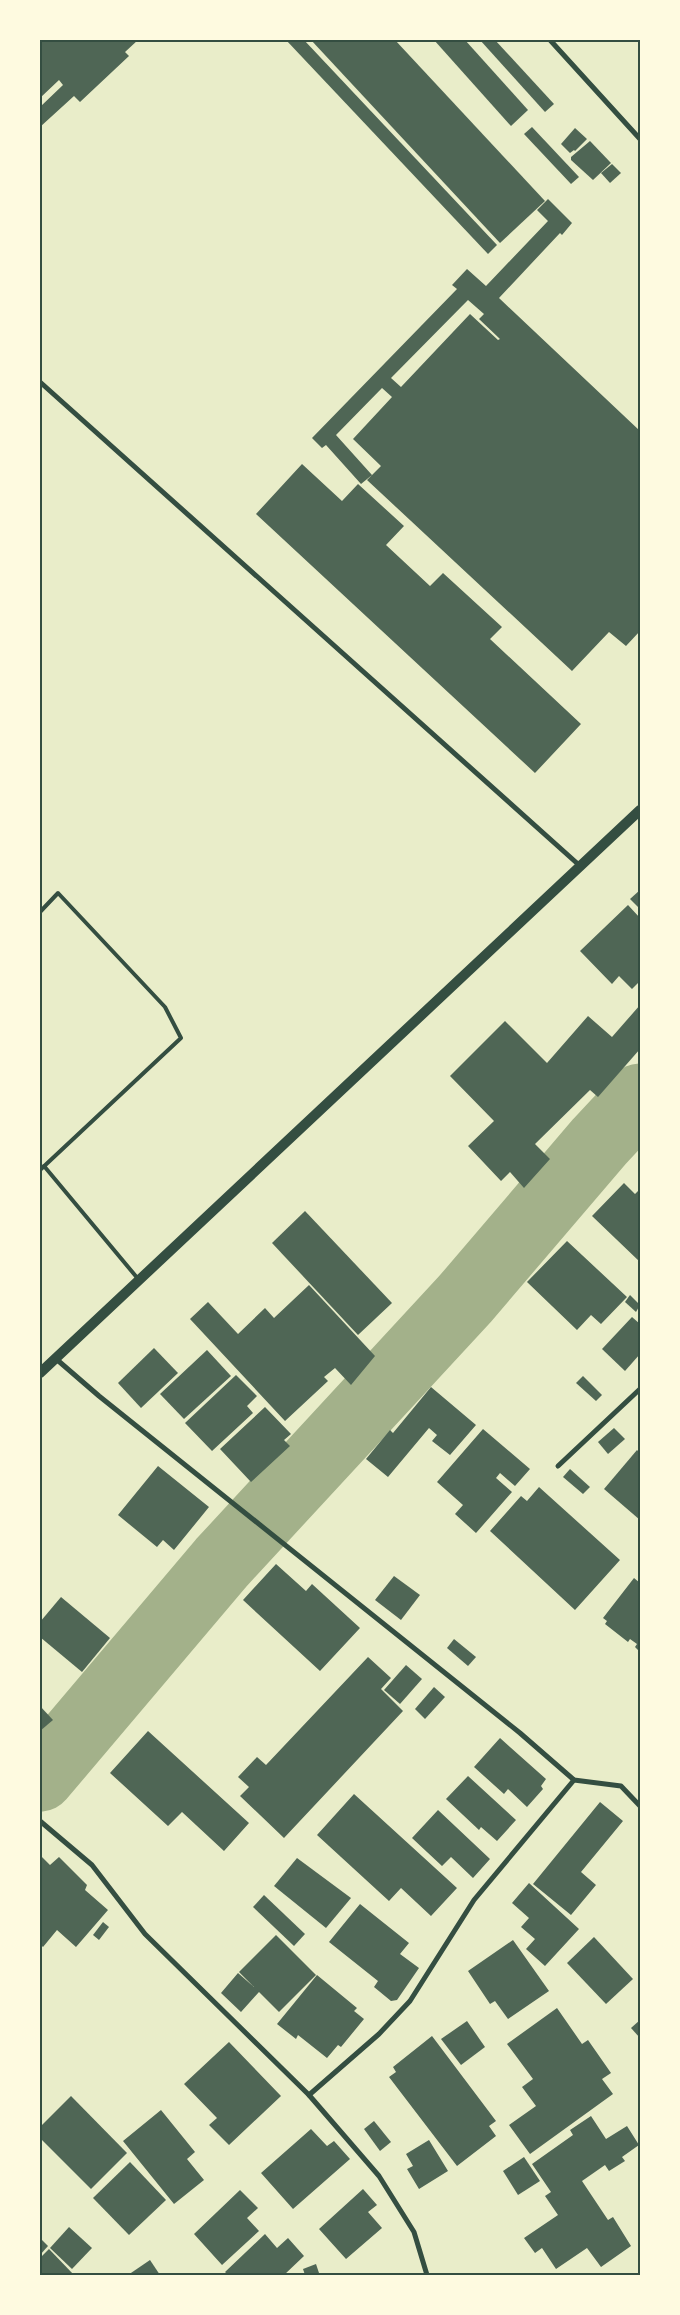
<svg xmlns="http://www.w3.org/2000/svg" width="680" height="2315" viewBox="0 0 680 2315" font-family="'Roboto Condensed',sans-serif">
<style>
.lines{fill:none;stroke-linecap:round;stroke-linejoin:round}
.river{stroke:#a3b18a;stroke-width:69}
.building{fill:#4f6655;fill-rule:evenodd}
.service{stroke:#344e41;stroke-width:4}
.minor{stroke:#344e41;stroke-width:5}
.secondary{stroke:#344e41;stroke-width:10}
.neatline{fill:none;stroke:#344e41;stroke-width:2}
</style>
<rect width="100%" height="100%" fill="#e9edc9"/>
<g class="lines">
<path class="river" d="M 40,1777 L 222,1562 L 465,1299 L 599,1142 L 640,1098"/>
</g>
<g class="building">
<path d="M 40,40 L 115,41 L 138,40 L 125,52 L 129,56 L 80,102 L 74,96 L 40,127 L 40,107 L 63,85 L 59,80 L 40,98 Z"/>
<path d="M 286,40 L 304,40 L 497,245 L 488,254 Z"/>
<path d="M 311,40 L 395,40 L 545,201 L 500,243 Z"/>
<path d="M 434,40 L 465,40 L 528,110 L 511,126 Z"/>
<path d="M 480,40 L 495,40 L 554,104 L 545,112 Z"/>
<path d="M 532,127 L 579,177 L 571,184 L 524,134 Z"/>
<path d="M 575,128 L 587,139 L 575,151 L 574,150 L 570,153 L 561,144 Z"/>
<path d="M 590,141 L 611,163 L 593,180 L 571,160 L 571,157 Z"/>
<path d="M 612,164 L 621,173 L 610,183 L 601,173 Z"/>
<path d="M 548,199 L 572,223 L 562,235 L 560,233 L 499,298 L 640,431 L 640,631 L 626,646 L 609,632 L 572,671 L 367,480 L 381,466 L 353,439 L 392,397 L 382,388 L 336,435 L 372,475 L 361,484 L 326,445 L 322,448 L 312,438 L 457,289 L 452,285 L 467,269 L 486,286 L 548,221 L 537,210 ZM 468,300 L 484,314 L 479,319 L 500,339 L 498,340 L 470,314 L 401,387 L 391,378 Z"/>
<path d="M 302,464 L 342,501 L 358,484 L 404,526 L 386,545 L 430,586 L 443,573 L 502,627 L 490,639 L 581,724 L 535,773 L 256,514 Z"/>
<path d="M 640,890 L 640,909 L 630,899 Z"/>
<path d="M 628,905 L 640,918 L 640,981 L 632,989 L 619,976 L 612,984 L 580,951 Z"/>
<path d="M 640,1005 L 640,1049 L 598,1097 L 590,1090 L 535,1144 L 550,1159 L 524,1188 L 510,1172 L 501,1181 L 468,1146 L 494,1121 L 450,1076 L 505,1021 L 547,1063 L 588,1016 L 612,1037 Z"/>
<path d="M 624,1183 L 635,1194 L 638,1191 L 640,1192 L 640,1262 L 592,1216 Z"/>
<path d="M 305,1211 L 392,1303 L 358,1335 L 272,1243 Z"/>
<path d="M 567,1241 L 627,1297 L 601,1324 L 591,1315 L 577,1330 L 527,1282 Z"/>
<path d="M 309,1285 L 375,1356 L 351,1385 L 335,1368 L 324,1377 L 328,1381 L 285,1421 L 190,1319 L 208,1302 L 238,1334 L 265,1308 L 274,1318 Z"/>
<path d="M 630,1295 L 640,1305 L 636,1312 L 625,1302 Z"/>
<path d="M 632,1317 L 640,1324 L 640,1354 L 625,1371 L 602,1349 Z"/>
<path d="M 154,1348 L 178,1373 L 141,1408 L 118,1383 Z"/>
<path d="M 207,1350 L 231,1376 L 184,1419 L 160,1394 Z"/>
<path d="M 236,1375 L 257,1396 L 247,1406 L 253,1413 L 212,1451 L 185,1423 Z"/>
<path d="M 583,1376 L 602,1395 L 596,1401 L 576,1383 Z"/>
<path d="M 431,1387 L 476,1425 L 450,1455 L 432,1441 L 437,1435 L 429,1428 L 388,1477 L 366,1459 L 390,1430 L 393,1433 Z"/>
<path d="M 265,1407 L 291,1434 L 284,1440 L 290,1446 L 251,1482 L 220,1449 Z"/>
<path d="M 614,1428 L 625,1439 L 608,1454 L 598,1442 Z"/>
<path d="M 483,1429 L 530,1469 L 515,1486 L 500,1473 L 496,1478 L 512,1492 L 476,1533 L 455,1514 L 463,1505 L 437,1482 Z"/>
<path d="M 637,1450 L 640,1453 L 640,1520 L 604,1489 Z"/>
<path d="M 158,1466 L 209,1507 L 174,1550 L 163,1540 L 157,1547 L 118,1515 Z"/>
<path d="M 570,1469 L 590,1487 L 583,1494 L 563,1477 Z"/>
<path d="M 539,1487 L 620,1560 L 575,1610 L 490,1531 L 521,1496 L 527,1501 Z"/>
<path d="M 276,1564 L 306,1591 L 312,1584 L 360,1628 L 320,1671 L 243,1600 Z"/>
<path d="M 394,1576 L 420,1595 L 401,1620 L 375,1600 Z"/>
<path d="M 634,1578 L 640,1583 L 640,1652 L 635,1647 L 637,1644 L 630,1639 L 628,1642 L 605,1624 L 607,1621 L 603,1618 Z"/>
<path d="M 61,1597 L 110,1638 L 82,1672 L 40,1637 L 40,1622 Z"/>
<path d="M 454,1639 L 476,1657 L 468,1666 L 447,1648 Z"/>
<path d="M 368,1657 L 391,1678 L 381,1689 L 403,1711 L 284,1838 L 240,1796 L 249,1787 L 238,1777 L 257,1757 L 266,1765 Z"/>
<path d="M 406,1665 L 422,1679 L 400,1704 L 384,1690 Z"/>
<path d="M 434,1687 L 445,1697 L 425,1719 L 415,1709 Z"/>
<path d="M 40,1706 L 53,1720 L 40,1731 Z"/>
<path d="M 148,1731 L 249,1823 L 224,1851 L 182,1812 L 168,1826 L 110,1773 Z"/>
<path d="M 500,1738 L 546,1779 L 541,1786 L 543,1789 L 527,1807 L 508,1789 L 504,1794 L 474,1767 Z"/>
<path d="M 468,1776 L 516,1820 L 497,1841 L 481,1827 L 479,1830 L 446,1799 Z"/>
<path d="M 354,1794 L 457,1888 L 431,1916 L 401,1888 L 389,1901 L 317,1835 Z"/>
<path d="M 600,1802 L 623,1821 L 581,1872 L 596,1885 L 571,1915 L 533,1884 Z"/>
<path d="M 438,1810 L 490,1859 L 473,1878 L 451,1857 L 442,1866 L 412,1838 Z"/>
<path d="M 40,1855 L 50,1865 L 59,1857 L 87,1885 L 85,1890 L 108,1910 L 76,1947 L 57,1930 L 43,1947 L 40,1944 Z"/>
<path d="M 297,1858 L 351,1898 L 326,1928 L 274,1886 Z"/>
<path d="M 529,1883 L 579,1929 L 545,1966 L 526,1949 L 535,1939 L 521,1927 L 529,1918 L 512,1903 Z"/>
<path d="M 264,1895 L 305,1934 L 294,1946 L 253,1907 Z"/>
<path d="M 360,1904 L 409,1943 L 400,1954 L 419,1968 L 397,2000 L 391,2001 L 374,1987 L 378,1981 L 329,1942 Z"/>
<path d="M 103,1922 L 109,1927 L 99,1940 L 93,1935 Z"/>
<path d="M 276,1935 L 316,1975 L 279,2012 L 259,1992 L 241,2012 L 221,1993 L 238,1973 L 254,1987 L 239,1972 Z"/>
<path d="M 594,1937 L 633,1979 L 606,2004 L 567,1963 Z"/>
<path d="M 513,1940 L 549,1991 L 508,2019 L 495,2001 L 490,2004 L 468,1971 Z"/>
<path d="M 317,1975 L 357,2008 L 354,2011 L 364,2019 L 341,2047 L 338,2045 L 327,2058 L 298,2035 L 296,2039 L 277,2024 Z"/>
<path d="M 557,2008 L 582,2044 L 588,2040 L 611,2073 L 602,2079 L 613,2094 L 530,2154 L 509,2125 L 536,2106 L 522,2087 L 533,2079 L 507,2044 Z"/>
<path d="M 640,2020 L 640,2038 L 631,2028 Z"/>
<path d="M 467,2021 L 485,2047 L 461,2065 L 441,2039 Z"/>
<path d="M 432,2036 L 496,2121 L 489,2126 L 496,2136 L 457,2166 L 389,2077 L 396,2072 L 393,2067 Z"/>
<path d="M 229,2042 L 281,2096 L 229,2145 L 209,2125 L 217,2118 L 184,2084 Z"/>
<path d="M 71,2096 L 127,2153 L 91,2189 L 40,2138 L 40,2127 Z"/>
<path d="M 161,2110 L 195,2152 L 187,2159 L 204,2180 L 174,2204 L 123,2141 Z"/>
<path d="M 591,2116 L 606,2139 L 627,2126 L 639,2145 L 622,2157 L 625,2161 L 609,2171 L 605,2165 L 582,2181 L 608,2220 L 613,2217 L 631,2246 L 601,2267 L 587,2248 L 556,2269 L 542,2248 L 535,2253 L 524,2238 L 558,2215 L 545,2196 L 551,2192 L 532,2164 L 573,2135 L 570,2130 Z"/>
<path d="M 374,2121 L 391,2142 L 380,2151 L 364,2129 Z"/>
<path d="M 311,2129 L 327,2146 L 334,2141 L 350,2159 L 293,2209 L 261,2173 Z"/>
<path d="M 429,2140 L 448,2171 L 419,2189 L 407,2169 L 413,2166 L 406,2154 Z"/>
<path d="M 524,2157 L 540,2181 L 518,2195 L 503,2171 Z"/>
<path d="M 130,2162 L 166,2200 L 129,2235 L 93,2198 Z"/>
<path d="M 363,2189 L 377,2205 L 368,2212 L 382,2228 L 346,2259 L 319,2229 Z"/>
<path d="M 240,2190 L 258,2208 L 247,2218 L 259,2231 L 222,2265 L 194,2234 Z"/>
<path d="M 69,2227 L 92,2248 L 72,2269 L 50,2248 Z"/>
<path d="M 265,2234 L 277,2248 L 288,2238 L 304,2256 L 284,2275 L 228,2275 L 225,2272 Z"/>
<path d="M 40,2238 L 48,2246 L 40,2255 Z"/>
<path d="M 49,2249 L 74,2275 L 40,2275 L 40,2258 Z"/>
<path d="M 150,2260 L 160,2275 L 128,2275 Z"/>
<path d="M 316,2264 L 319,2273 L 305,2275 L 303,2269 Z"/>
</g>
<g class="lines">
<g class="service">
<path d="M 40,912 L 58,893 L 165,1007 L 181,1038 L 40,1170"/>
<path d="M 44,1166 L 139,1280"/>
</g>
<g class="minor">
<path d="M 550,40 L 640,139"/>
<path d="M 40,382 L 579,865"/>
<path d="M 55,1358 L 99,1396 L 520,1733 L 574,1780 L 621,1786 L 640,1806"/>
<path d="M 558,1466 L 640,1389"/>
<path d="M 40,1821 L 92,1865 L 145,1934 L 309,2095 L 379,2176 L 414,2232 L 427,2275"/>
<path d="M 309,2095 L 379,2034 L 410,2001 L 474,1900 L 574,1780"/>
</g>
<path class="secondary" d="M 40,1373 L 640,810"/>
</g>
<rect width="680" height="2315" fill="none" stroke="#fefae0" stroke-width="82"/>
<rect x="41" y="41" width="598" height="2233" class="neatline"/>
</svg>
